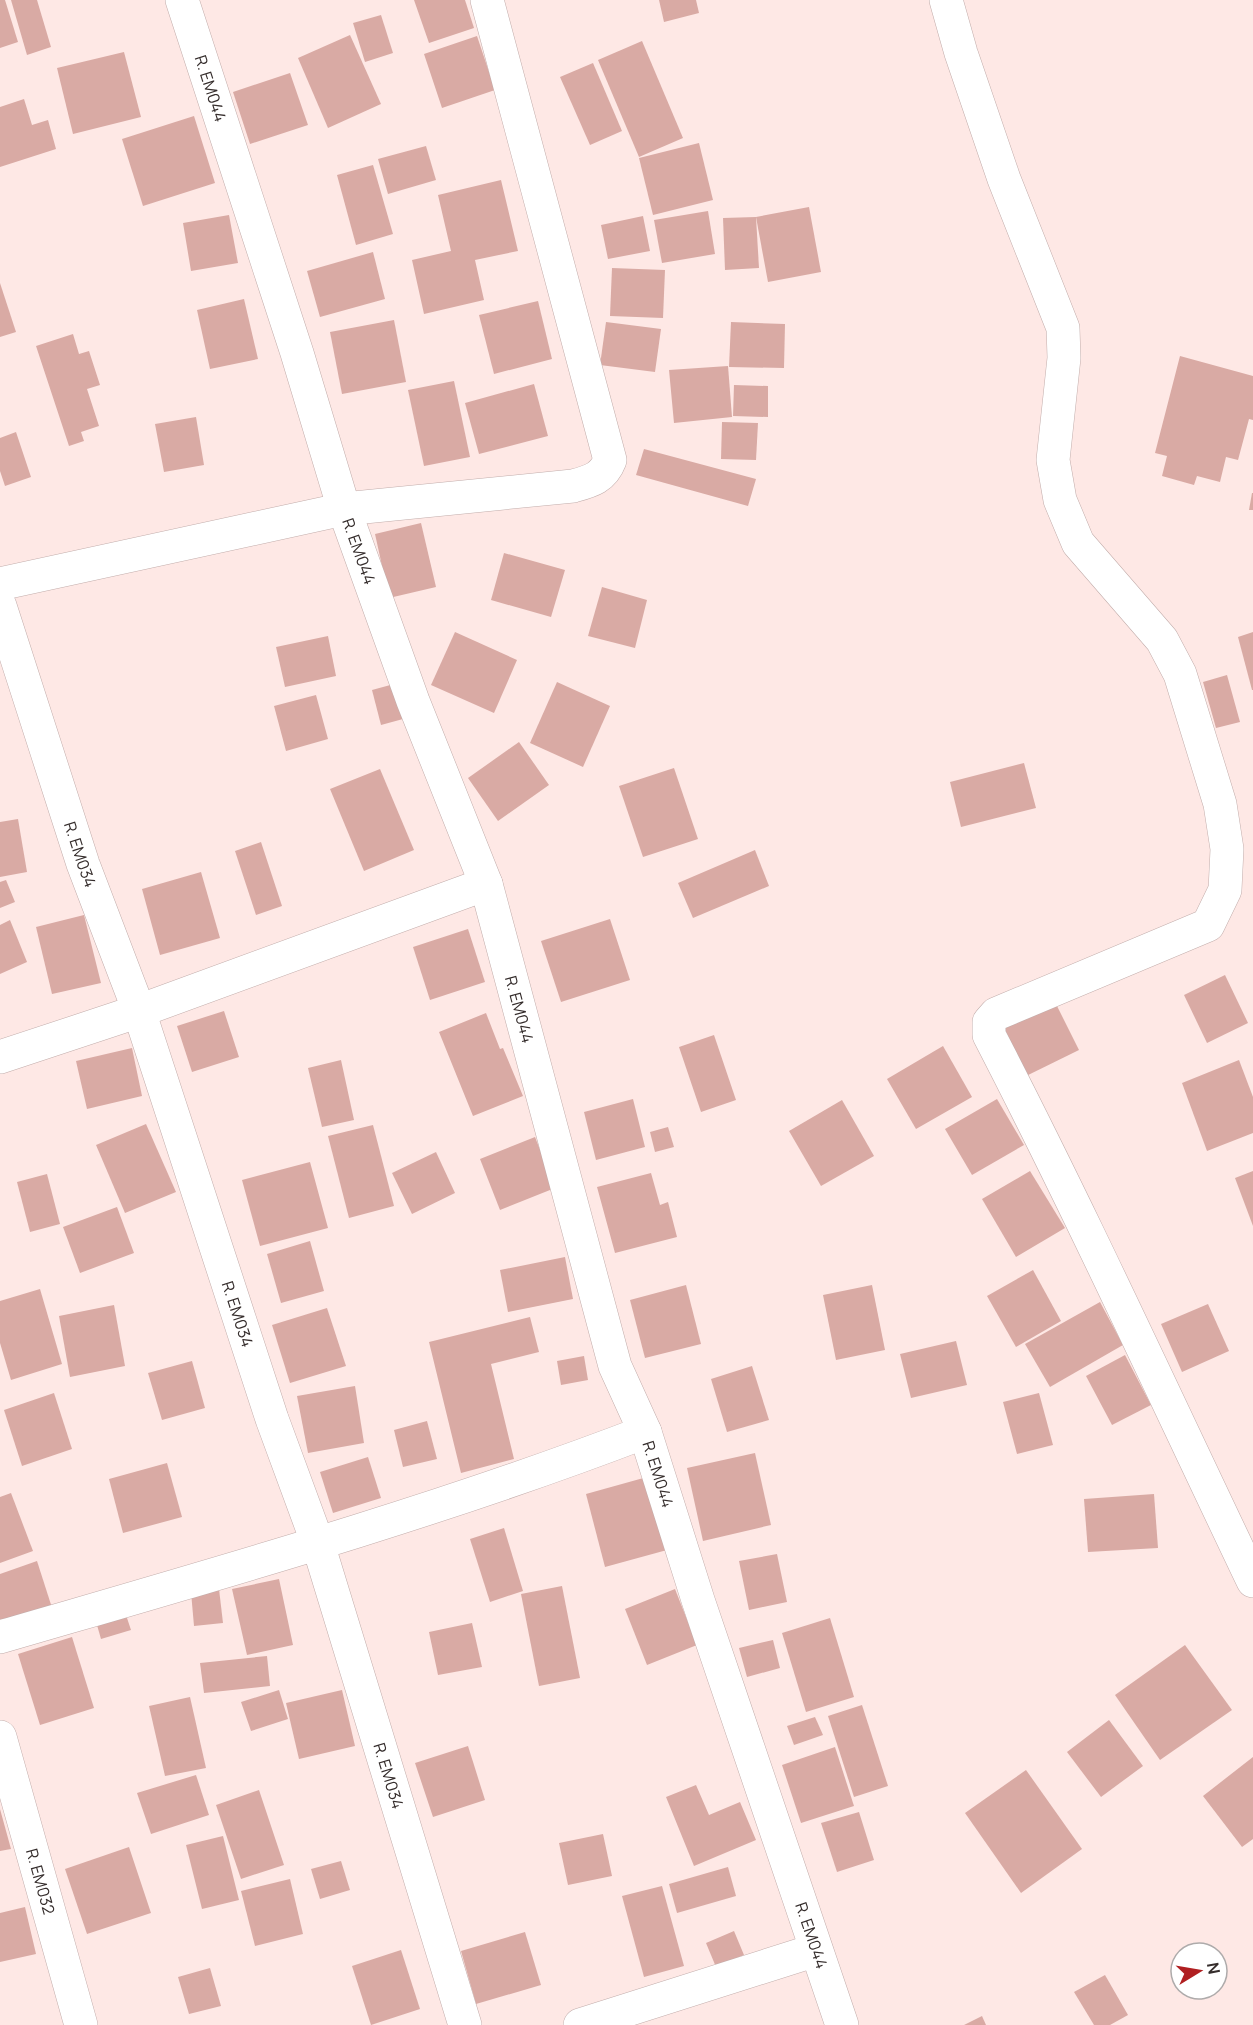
<svg xmlns="http://www.w3.org/2000/svg" width="1253" height="2025" viewBox="0 0 1253 2025" font-family="Manrope,sans-serif">
<style>
.building{fill:#d9aaa4}
.lines{fill:none;stroke-linecap:round;stroke-linejoin:round}
.minor-casing{stroke:#c2adab;stroke-width:34}
.minor{stroke:#fff;stroke-width:33}
.labels{text-anchor:middle;dominant-baseline:central;stroke-width:4.5;stroke-linejoin:round;paint-order:stroke}
.street-label{font-size:16px;fill:#352d2c;stroke:#fff}
</style>
<rect width="100%" height="100%" fill="#fee8e5"/>
<g class="building">
<path d="M 0,0 L 5,0 L 18,42 L 0,48 Z"/>
<path d="M 11,0 L 37,0 L 51,47 L 27,55 Z"/>
<path d="M 414,0 L 465,0 L 474,28 L 429,43 Z"/>
<path d="M 659,0 L 696,0 L 699,13 L 664,22 Z"/>
<path d="M 381,15 L 393,53 L 365,62 L 353,23 Z"/>
<path d="M 350,35 L 381,104 L 328,128 L 298,58 Z"/>
<path d="M 477,36 L 495,90 L 442,108 L 424,54 Z"/>
<path d="M 642,41 L 683,138 L 639,157 L 598,60 Z"/>
<path d="M 124,52 L 141,117 L 73,134 L 57,68 Z"/>
<path d="M 593,63 L 622,131 L 590,145 L 560,77 Z"/>
<path d="M 290,73 L 308,125 L 250,144 L 233,92 Z"/>
<path d="M 24,99 L 32,125 L 48,120 L 56,149 L 0,167 L 0,107 Z"/>
<path d="M 194,116 L 215,183 L 143,206 L 122,139 Z"/>
<path d="M 699,143 L 713,200 L 653,215 L 639,158 Z"/>
<path d="M 426,146 L 436,180 L 388,194 L 378,159 Z"/>
<path d="M 373,165 L 393,234 L 356,245 L 337,175 Z"/>
<path d="M 501,180 L 518,251 L 475,260 L 484,300 L 424,314 L 412,260 L 451,251 L 438,195 Z"/>
<path d="M 809,207 L 821,272 L 768,282 L 756,217 Z"/>
<path d="M 708,211 L 715,254 L 662,263 L 654,220 Z"/>
<path d="M 229,215 L 238,263 L 191,271 L 183,223 Z"/>
<path d="M 643,216 L 650,251 L 608,259 L 601,225 Z"/>
<path d="M 756,217 L 759,268 L 725,270 L 723,218 Z"/>
<path d="M 373,252 L 385,299 L 320,317 L 307,271 Z"/>
<path d="M 612,268 L 665,270 L 663,318 L 610,316 Z"/>
<path d="M 0,283 L 16,332 L 0,337 Z"/>
<path d="M 244,299 L 258,359 L 210,369 L 197,310 Z"/>
<path d="M 538,301 L 552,359 L 494,374 L 479,315 Z"/>
<path d="M 394,320 L 406,382 L 342,394 L 330,332 Z"/>
<path d="M 606,322 L 661,329 L 655,372 L 600,365 Z"/>
<path d="M 731,322 L 785,324 L 784,368 L 729,367 Z"/>
<path d="M 73,334 L 79,354 L 89,351 L 100,385 L 87,389 L 99,426 L 81,432 L 84,441 L 69,446 L 36,346 Z"/>
<path d="M 1180,356 L 1253,376 L 1253,420 L 1249,419 L 1238,460 L 1226,457 L 1220,482 L 1197,476 L 1194,485 L 1162,476 L 1167,456 L 1155,453 Z"/>
<path d="M 728,366 L 732,417 L 674,423 L 669,370 Z"/>
<path d="M 454,381 L 470,457 L 424,466 L 408,390 Z"/>
<path d="M 534,384 L 548,436 L 479,454 L 465,403 Z"/>
<path d="M 734,385 L 768,386 L 768,417 L 733,416 Z"/>
<path d="M 196,417 L 204,465 L 164,472 L 155,424 Z"/>
<path d="M 722,422 L 758,423 L 756,460 L 721,459 Z"/>
<path d="M 16,432 L 31,477 L 5,486 L 0,471 L 0,438 Z"/>
<path d="M 644,449 L 756,479 L 748,506 L 636,475 Z"/>
<path d="M 1252,493 L 1253,493 L 1253,510 L 1249,510 Z"/>
<path d="M 421,523 L 436,587 L 389,598 L 375,534 Z"/>
<path d="M 504,553 L 565,570 L 551,617 L 491,600 Z"/>
<path d="M 602,587 L 647,600 L 635,648 L 588,636 Z"/>
<path d="M 455,632 L 517,660 L 494,713 L 431,685 Z"/>
<path d="M 1253,632 L 1253,690 L 1252,690 L 1238,637 Z"/>
<path d="M 328,636 L 336,676 L 285,687 L 276,647 Z"/>
<path d="M 1227,675 L 1240,722 L 1216,728 L 1203,682 Z"/>
<path d="M 557,682 L 610,706 L 583,767 L 530,743 Z"/>
<path d="M 394,684 L 403,719 L 381,725 L 372,690 Z"/>
<path d="M 316,695 L 328,739 L 286,751 L 274,706 Z"/>
<path d="M 519,742 L 549,785 L 498,821 L 468,778 Z"/>
<path d="M 1024,763 L 1036,808 L 961,827 L 950,782 Z"/>
<path d="M 674,768 L 698,839 L 643,857 L 619,786 Z"/>
<path d="M 380,769 L 414,850 L 364,871 L 330,789 Z"/>
<path d="M 18,819 L 27,872 L 0,877 L 0,822 Z"/>
<path d="M 261,842 L 282,906 L 256,915 L 235,851 Z"/>
<path d="M 755,850 L 769,886 L 693,918 L 678,883 Z"/>
<path d="M 201,872 L 220,938 L 160,955 L 142,889 Z"/>
<path d="M 6,880 L 15,902 L 0,908 L 0,882 Z"/>
<path d="M 84,915 L 101,983 L 52,994 L 36,927 Z"/>
<path d="M 610,919 L 630,980 L 561,1002 L 541,941 Z"/>
<path d="M 10,920 L 27,962 L 0,974 L 0,925 Z"/>
<path d="M 468,929 L 485,982 L 430,1000 L 413,947 Z"/>
<path d="M 1225,975 L 1248,1023 L 1207,1043 L 1184,995 Z"/>
<path d="M 1055,1002 L 1079,1050 L 1020,1079 L 997,1031 Z"/>
<path d="M 224,1011 L 239,1057 L 192,1072 L 177,1026 Z"/>
<path d="M 486,1013 L 500,1049 L 503,1048 L 523,1096 L 473,1116 L 439,1032 Z"/>
<path d="M 714,1035 L 736,1100 L 701,1112 L 679,1047 Z"/>
<path d="M 943,1046 L 972,1097 L 916,1129 L 887,1079 Z"/>
<path d="M 132,1048 L 142,1096 L 87,1109 L 76,1061 Z"/>
<path d="M 341,1060 L 354,1120 L 322,1127 L 308,1068 Z"/>
<path d="M 1239,1060 L 1253,1097 L 1253,1133 L 1207,1151 L 1182,1083 Z"/>
<path d="M 633,1099 L 645,1147 L 596,1160 L 584,1112 Z"/>
<path d="M 997,1099 L 1024,1145 L 972,1175 L 945,1129 Z"/>
<path d="M 842,1100 L 874,1156 L 821,1186 L 789,1131 Z"/>
<path d="M 146,1124 L 176,1192 L 125,1213 L 96,1145 Z"/>
<path d="M 373,1125 L 394,1206 L 349,1218 L 328,1136 Z"/>
<path d="M 668,1127 L 674,1147 L 655,1152 L 650,1132 Z"/>
<path d="M 535,1137 L 555,1188 L 500,1210 L 480,1159 Z"/>
<path d="M 436,1152 L 455,1193 L 412,1214 L 392,1173 Z"/>
<path d="M 310,1162 L 328,1228 L 260,1246 L 242,1180 Z"/>
<path d="M 1030,1171 L 1065,1228 L 1016,1257 L 982,1199 Z"/>
<path d="M 1253,1171 L 1253,1226 L 1235,1178 Z"/>
<path d="M 651,1173 L 660,1205 L 668,1202 L 677,1237 L 615,1253 L 597,1187 Z"/>
<path d="M 47,1174 L 60,1224 L 30,1232 L 17,1182 Z"/>
<path d="M 117,1207 L 134,1253 L 80,1273 L 63,1227 Z"/>
<path d="M 310,1241 L 324,1291 L 281,1303 L 267,1254 Z"/>
<path d="M 565,1257 L 573,1299 L 508,1312 L 500,1270 Z"/>
<path d="M 1033,1270 L 1061,1321 L 1016,1347 L 987,1296 Z"/>
<path d="M 686,1285 L 701,1344 L 645,1358 L 630,1300 Z"/>
<path d="M 872,1285 L 885,1350 L 836,1360 L 823,1295 Z"/>
<path d="M 40,1289 L 62,1364 L 11,1380 L 0,1343 L 0,1301 Z"/>
<path d="M 1100,1302 L 1123,1345 L 1050,1387 L 1025,1344 Z"/>
<path d="M 1208,1304 L 1229,1351 L 1182,1372 L 1161,1324 Z"/>
<path d="M 114,1305 L 125,1366 L 70,1377 L 59,1316 Z"/>
<path d="M 327,1308 L 346,1366 L 290,1383 L 272,1325 Z"/>
<path d="M 530,1317 L 539,1352 L 491,1364 L 514,1459 L 461,1473 L 429,1342 Z"/>
<path d="M 956,1341 L 967,1385 L 911,1398 L 900,1354 Z"/>
<path d="M 1125,1355 L 1151,1405 L 1112,1425 L 1086,1376 Z"/>
<path d="M 584,1356 L 588,1380 L 561,1385 L 557,1361 Z"/>
<path d="M 192,1361 L 205,1408 L 162,1420 L 148,1373 Z"/>
<path d="M 752,1366 L 769,1420 L 727,1432 L 711,1379 Z"/>
<path d="M 355,1386 L 364,1443 L 308,1453 L 297,1396 Z"/>
<path d="M 54,1393 L 72,1449 L 22,1466 L 4,1410 Z"/>
<path d="M 1039,1393 L 1053,1445 L 1017,1454 L 1003,1402 Z"/>
<path d="M 427,1421 L 437,1459 L 403,1467 L 394,1430 Z"/>
<path d="M 755,1453 L 771,1525 L 703,1541 L 687,1468 Z"/>
<path d="M 368,1457 L 381,1498 L 333,1513 L 320,1472 Z"/>
<path d="M 167,1463 L 182,1517 L 123,1533 L 109,1479 Z"/>
<path d="M 647,1477 L 667,1550 L 605,1567 L 586,1494 Z"/>
<path d="M 11,1493 L 33,1551 L 0,1563 L 0,1497 Z"/>
<path d="M 1154,1494 L 1158,1548 L 1088,1552 L 1084,1499 Z"/>
<path d="M 504,1528 L 523,1591 L 490,1602 L 470,1539 Z"/>
<path d="M 777,1554 L 787,1602 L 749,1610 L 739,1561 Z"/>
<path d="M 37,1561 L 54,1614 L 0,1628 L 0,1574 Z"/>
<path d="M 279,1579 L 293,1645 L 247,1655 L 232,1589 Z"/>
<path d="M 562,1586 L 580,1678 L 539,1686 L 521,1594 Z"/>
<path d="M 219,1589 L 223,1623 L 194,1626 L 191,1592 Z"/>
<path d="M 675,1589 L 697,1645 L 647,1665 L 625,1609 Z"/>
<path d="M 124,1609 L 131,1630 L 101,1639 L 95,1618 Z"/>
<path d="M 830,1618 L 854,1697 L 806,1712 L 782,1633 Z"/>
<path d="M 472,1623 L 482,1667 L 438,1675 L 429,1632 Z"/>
<path d="M 72,1637 L 94,1708 L 40,1725 L 18,1654 Z"/>
<path d="M 773,1640 L 780,1668 L 747,1677 L 739,1648 Z"/>
<path d="M 1185,1645 L 1232,1710 L 1160,1760 L 1115,1695 Z"/>
<path d="M 267,1656 L 270,1686 L 204,1693 L 200,1663 Z"/>
<path d="M 279,1690 L 288,1719 L 251,1731 L 241,1702 Z"/>
<path d="M 342,1690 L 355,1746 L 299,1759 L 286,1703 Z"/>
<path d="M 190,1697 L 206,1768 L 165,1776 L 149,1706 Z"/>
<path d="M 862,1705 L 888,1786 L 854,1797 L 828,1716 Z"/>
<path d="M 815,1717 L 823,1735 L 794,1745 L 787,1726 Z"/>
<path d="M 1109,1720 L 1143,1766 L 1101,1797 L 1067,1752 Z"/>
<path d="M 468,1746 L 485,1800 L 433,1817 L 415,1763 Z"/>
<path d="M 835,1747 L 854,1806 L 801,1823 L 782,1765 Z"/>
<path d="M 1253,1757 L 1253,1839 L 1242,1847 L 1203,1796 Z"/>
<path d="M 1026,1770 L 1082,1849 L 1021,1893 L 965,1813 Z"/>
<path d="M 196,1775 L 209,1815 L 151,1834 L 137,1793 Z"/>
<path d="M 696,1785 L 709,1815 L 740,1802 L 756,1840 L 694,1866 L 666,1797 Z"/>
<path d="M 259,1790 L 284,1865 L 241,1879 L 216,1805 Z"/>
<path d="M 0,1809 L 11,1849 L 0,1851 Z"/>
<path d="M 859,1812 L 874,1860 L 837,1872 L 821,1823 Z"/>
<path d="M 603,1834 L 612,1876 L 568,1885 L 559,1843 Z"/>
<path d="M 223,1836 L 239,1900 L 202,1909 L 186,1845 Z"/>
<path d="M 129,1847 L 151,1913 L 87,1934 L 65,1869 Z"/>
<path d="M 341,1861 L 350,1890 L 320,1899 L 311,1869 Z"/>
<path d="M 728,1867 L 736,1896 L 677,1913 L 669,1884 Z"/>
<path d="M 290,1879 L 303,1934 L 255,1946 L 241,1891 Z"/>
<path d="M 662,1886 L 684,1966 L 644,1977 L 622,1896 Z"/>
<path d="M 25,1907 L 36,1954 L 0,1962 L 0,1913 Z"/>
<path d="M 734,1931 L 744,1955 L 716,1967 L 706,1943 Z"/>
<path d="M 525,1932 L 541,1985 L 476,2004 L 461,1951 Z"/>
<path d="M 401,1950 L 420,2009 L 371,2025 L 352,1966 Z"/>
<path d="M 210,1968 L 221,2006 L 189,2014 L 178,1977 Z"/>
<path d="M 1105,1975 L 1128,2015 L 1110,2025 L 1094,2025 L 1074,1992 Z"/>
<path d="M 982,2016 L 986,2025 L 964,2025 Z"/>
</g>
<g class="lines">
<g class="minor-casing">
<g id="minor">
<path id="s1" d="M 182,0 L 297,353 L 344,509 L 413,701 L 486,884 L 615,1366 L 645,1432 L 698,1600 L 842,2025"/>
<path d="M 946,0 L 961,53 L 1004,179 L 1063,328 L 1064,358 L 1053,460 L 1060,500 L 1078,543 L 1162,640 L 1180,674 L 1220,804 L 1227,849 L 1225,890 L 1208,925 L 996,1014 L 989,1022 L 989,1035 C 1082,1215 1166,1399 1253,1581"/>
<path d="M 0,584 L 344,509 L 573,486 C 591,481 603,478 610,460 L 487,0"/>
<path id="s2" d="M 0,606 L 83,864 L 139,1011 L 272,1419 L 318,1544 L 465,2025"/>
<path d="M 0,1057 L 139,1011 L 486,884"/>
<path d="M 0,1637 C 216,1574 434,1513 645,1432"/>
<path id="s3" d="M 0,1737 L 81,2025"/>
<path d="M 580,2025 L 816,1950"/>
</g>
</g>
<use href="#minor" class="minor"/>
</g>
<g class="labels">
<g class="street-label">
<text stroke="none"><textPath href="#s1" startOffset="93">R. EM044</textPath></text>
<text stroke="none"><textPath href="#s1" startOffset="579">R. EM044</textPath></text>
<text stroke="none"><textPath href="#s2" startOffset="261">R. EM034</textPath></text>
<text stroke="none"><textPath href="#s1" startOffset="1065">R. EM044</textPath></text>
<text stroke="none"><textPath href="#s2" startOffset="747">R. EM034</textPath></text>
<text stroke="none"><textPath href="#s1" startOffset="1551">R. EM044</textPath></text>
<text stroke="none"><textPath href="#s2" startOffset="1233">R. EM034</textPath></text>
<text stroke="none"><textPath href="#s3" startOffset="150">R. EM032</textPath></text>
<text stroke="none"><textPath href="#s1" startOffset="2037">R. EM044</textPath></text>
</g>
</g>
<g transform="translate(1199 1971) rotate(79)"><circle r="28" fill="#ffffff" stroke="#aeabab" stroke-width="1.5"/>
<path d="M0-4.5L10 22L0 15L-10 22Z" fill="#b01f21"/>
<text y="-9" font-size="16" font-weight="bold" text-anchor="middle" fill="#352d2c">N</text>
</g>
</svg>
